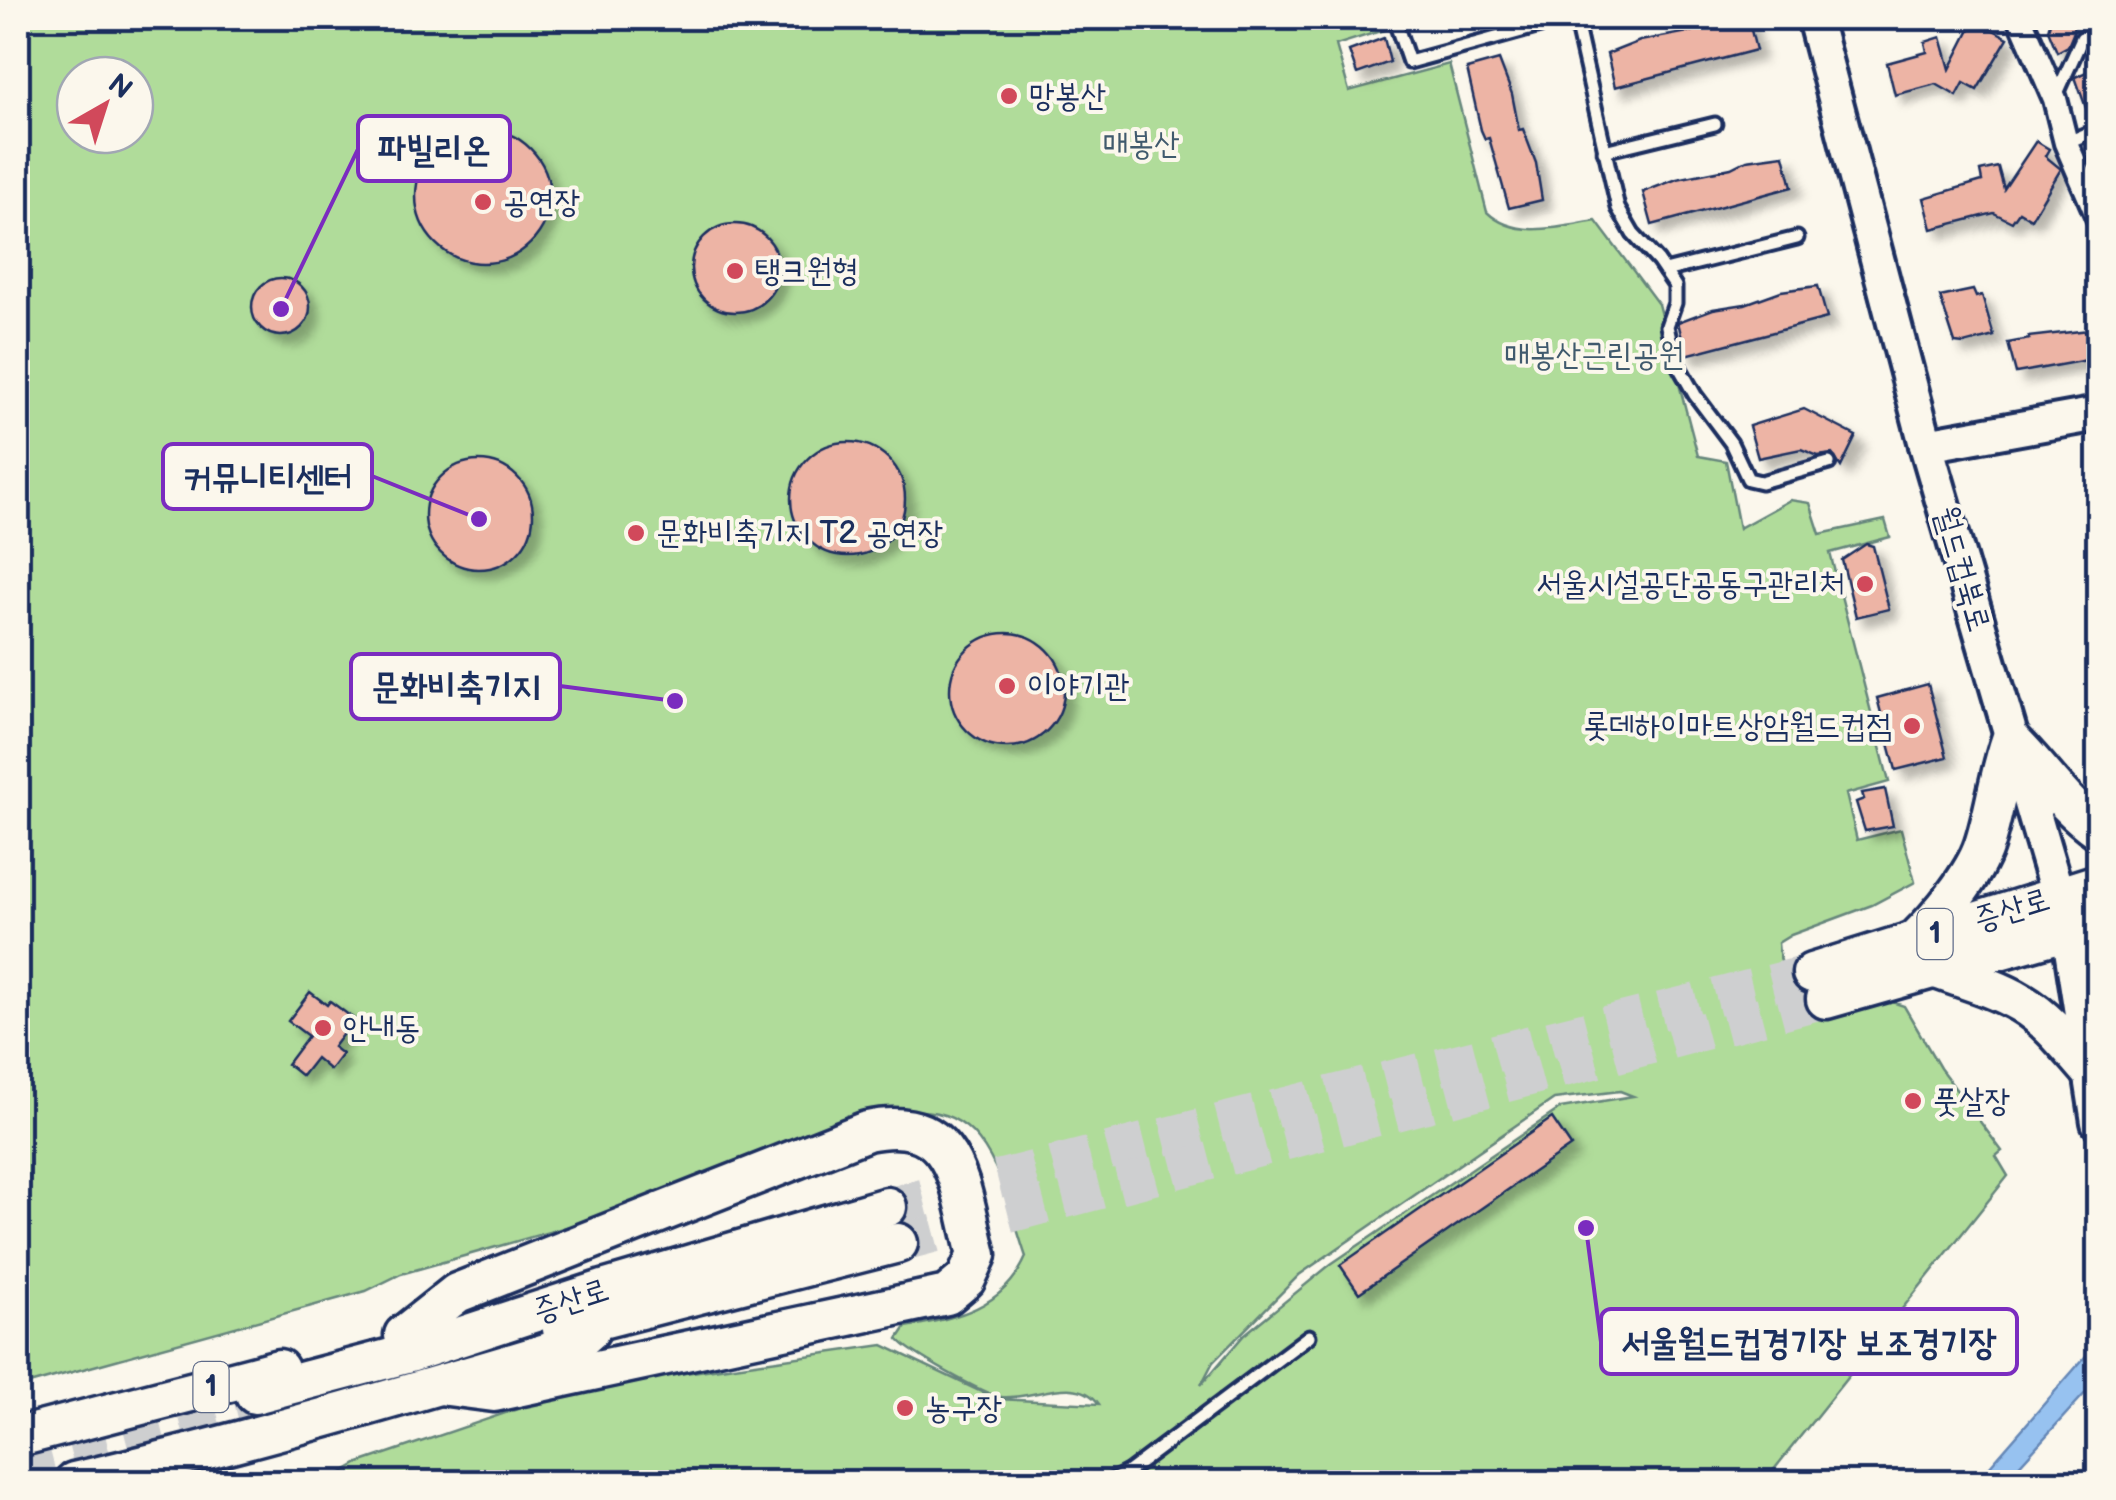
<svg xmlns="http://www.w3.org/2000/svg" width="2116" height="1500" viewBox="0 0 2116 1500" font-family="'Balsamiq Sans','Poor Story',sans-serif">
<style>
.green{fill:#b0dc9a;stroke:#66867c;stroke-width:2.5;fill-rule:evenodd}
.water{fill:#97c2f0;stroke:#6587b6;stroke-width:2.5}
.building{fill:#edb4a5;stroke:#1b2f5e;stroke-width:2.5;filter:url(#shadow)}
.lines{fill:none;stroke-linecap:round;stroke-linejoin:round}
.primary-tunnel{stroke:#cecfd0;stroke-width:38;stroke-dasharray:38 19;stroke-linecap:butt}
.lane-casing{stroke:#1b2f5e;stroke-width:19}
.street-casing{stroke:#1b2f5e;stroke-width:30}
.secondary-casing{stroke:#1b2f5e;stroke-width:40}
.primary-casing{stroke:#1b2f5e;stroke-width:45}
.lane{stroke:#fbf7ec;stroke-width:11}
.street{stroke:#fbf7ec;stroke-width:22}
.secondary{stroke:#fbf7ec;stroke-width:32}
.primary{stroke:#fbf7ec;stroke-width:38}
.poi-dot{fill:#d1495b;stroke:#fbf7ec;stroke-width:4}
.labels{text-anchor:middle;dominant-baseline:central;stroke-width:8;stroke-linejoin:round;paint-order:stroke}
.shield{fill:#fbf7ec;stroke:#5e6b89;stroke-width:2.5}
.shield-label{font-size:30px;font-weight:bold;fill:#1b2f5e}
.poi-label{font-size:32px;fill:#1b2f5e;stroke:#fbf7ec;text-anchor:start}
.park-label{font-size:32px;fill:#405a6d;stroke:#fbf7ec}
.street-label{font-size:32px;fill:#1b2f5e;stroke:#fbf7ec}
.leader{fill:none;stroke:#7b2cbf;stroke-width:4}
.callout-dot{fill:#7b2cbf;stroke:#fbf7ec;stroke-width:4}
.callout{fill:#fbf7ec;stroke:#7b2cbf;stroke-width:4}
.callout-label{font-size:35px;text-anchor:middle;font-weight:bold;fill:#1b2f5e}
</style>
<defs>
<filter id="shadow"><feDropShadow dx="9" dy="9" stdDeviation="5" flood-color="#0004"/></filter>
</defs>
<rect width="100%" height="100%" fill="#fbf7ec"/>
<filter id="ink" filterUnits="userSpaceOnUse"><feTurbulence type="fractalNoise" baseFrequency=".01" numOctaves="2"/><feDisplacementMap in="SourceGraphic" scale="20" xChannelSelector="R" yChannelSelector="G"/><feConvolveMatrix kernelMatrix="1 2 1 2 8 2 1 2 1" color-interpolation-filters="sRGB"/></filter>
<g filter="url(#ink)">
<path class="green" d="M 18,18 L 1380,18 L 1384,30 L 1336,45 L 1349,91 L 1449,64 L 1487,212 C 1516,240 1561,227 1596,221 L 1658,304 L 1698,456 L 1726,461 L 1739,528 L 1790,500 L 1810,503 L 1820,534 L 1885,520 L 1890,537 L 1830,553 L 1889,782 L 1846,794 L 1857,840 L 1901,829 L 1915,882 L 1872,905 L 1791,935 L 1778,943 C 1779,970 1793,985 1811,1002 L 1883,999 L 1904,1006 L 1940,1068 L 2002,1151 L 1996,1156 L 2008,1176 L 1764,1482 L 326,1482 L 359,1463 L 579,1388 L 883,1345 L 996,1399 L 1099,1404 C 1077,1372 1031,1401 1001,1397 C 985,1395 908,1352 898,1339 L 906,1327 C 955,1319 1004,1308 1026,1257 C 1002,1188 990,1093 894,1114 L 612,1214 L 401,1274 L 366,1291 L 18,1387 ZM 75,75 L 135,75 L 135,135 L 75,135 ZM 1620,1091 L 1633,1096 L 1561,1108 L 1331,1264 L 1244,1335 L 1201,1385 L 1213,1362 L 1299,1275 L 1554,1099 Z"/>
<path class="water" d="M 2098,1342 L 2098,1379 L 2004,1482 L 1976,1482 Z"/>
<g class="building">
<path d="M 1748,18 L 1756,50 L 1615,87 L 1607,54 L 1640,41 L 1693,31 L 1711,23 Z"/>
<path d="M 2051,18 L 2074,18 L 2073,34 L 2068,46 L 2057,52 L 2048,30 Z"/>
<path d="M 1975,20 L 2008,38 L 1977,90 L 1964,83 L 1957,96 L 1936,84 L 1895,95 L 1887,63 L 1927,52 L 1925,42 L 1941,37 L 1950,69 Z"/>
<path d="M 1384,38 L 1390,62 L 1357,74 L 1349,51 Z"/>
<path d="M 1499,60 L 1512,94 L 1519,130 L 1523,129 L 1536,163 L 1542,200 L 1509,208 L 1489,138 L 1485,139 L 1481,130 L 1467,69 Z"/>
<path d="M 2098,67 L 2098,120 L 2091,122 L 2075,77 Z"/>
<circle cx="483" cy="196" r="67"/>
<path d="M 2036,141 L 2049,149 L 2045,156 L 2061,169 L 2031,219 L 2019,212 L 2012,222 L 1994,213 L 1932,229 L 1924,198 L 1982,181 L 1980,171 L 1998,167 L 2004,189 Z"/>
<path d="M 1784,155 L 1792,187 L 1652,225 L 1643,192 L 1677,179 L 1731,168 L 1747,160 Z"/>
<circle cx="735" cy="268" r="44"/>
<circle cx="281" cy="307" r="29"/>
<path d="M 1818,286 L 1827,318 L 1686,355 L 1678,322 L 1713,309 L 1745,304 L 1781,291 Z"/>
<path d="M 1973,290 L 1976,297 L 1982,295 L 1994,336 L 1964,344 L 1955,343 L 1940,297 Z"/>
<path d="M 2098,329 L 2098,358 L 2016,373 L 2008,343 L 2029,339 L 2028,337 Z"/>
<path d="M 1804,409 L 1856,436 L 1841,467 L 1832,454 L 1818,456 L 1801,449 L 1758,458 L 1749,426 Z"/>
<circle cx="848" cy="499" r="57"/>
<circle cx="479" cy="515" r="54"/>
<path d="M 1866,544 L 1873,546 L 1889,609 L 1856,617 L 1842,560 Z"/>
<circle cx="1007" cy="690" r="57"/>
<path d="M 1928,684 L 1947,757 L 1896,770 L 1877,698 Z"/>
<path d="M 1885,789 L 1893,826 L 1865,831 L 1856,802 L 1864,799 L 1862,793 Z"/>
<path d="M 310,992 L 327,1005 L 330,1001 L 354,1019 L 333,1047 L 342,1054 L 330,1070 L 316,1058 L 302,1076 L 287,1064 L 308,1036 L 288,1021 Z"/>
<path d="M 1552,1118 L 1571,1146 L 1359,1293 L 1340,1265 Z"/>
</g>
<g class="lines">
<g class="primary-tunnel">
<path d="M 887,1207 L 1812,973"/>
<path d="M 898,1243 L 1826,999"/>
<path d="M 18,1478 L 262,1415"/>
</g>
<g class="lane-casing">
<g id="lane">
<path d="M 1394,18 L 1409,62 L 1569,18"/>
<path d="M 1575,18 L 1618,208 L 1633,234 L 1658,261 L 1675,286 L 1675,303 L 1667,326 L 1674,358 L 1695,395 L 1731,443 L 1748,479 L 1761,482 L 1829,463"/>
<path d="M 2055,98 L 2082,38"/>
<path d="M 2066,143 L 2098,129"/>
<path d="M 1604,151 L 1715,124"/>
<path d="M 1665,271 L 1797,238"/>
<path d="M 973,1482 L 998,1478 L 1030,1482"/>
<path d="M 1109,1482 L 1128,1472 L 1309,1336"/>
</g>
</g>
<g class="street-casing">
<path id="street" d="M 2020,18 L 2055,99 L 2066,143 L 2098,217"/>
</g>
<g class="secondary-casing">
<g id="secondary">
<path d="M 1814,18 L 1926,445 L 2068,930 L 2098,1122"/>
<path d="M 1926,445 L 2098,414"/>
</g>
</g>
<g class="primary-casing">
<g id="primary">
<path d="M 1916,940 C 1939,917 1974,876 1984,845 C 1995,811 1999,774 2011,740 C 2042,770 2063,805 2098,829"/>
<path d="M 1933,968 C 1963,979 1994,987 2021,1003 C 2048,1019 2068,1045 2089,1069"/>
<path d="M 1812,973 L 2098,884"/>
<path d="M 1826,999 L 2098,922"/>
<path d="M 562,1329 L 898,1243"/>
<path d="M 404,1335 L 457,1293 L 867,1131 C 959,1112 959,1187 977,1255 L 966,1279 L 947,1295 L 494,1392 L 440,1385"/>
<path d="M 255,1394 L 410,1353 L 603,1290 L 887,1207"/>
<path d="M 18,1437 L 279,1369"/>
<path d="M 74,1482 C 242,1443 407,1395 573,1345 L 590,1330"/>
</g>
</g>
<use href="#lane" class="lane"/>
<use href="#street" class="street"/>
<use href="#secondary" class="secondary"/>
<use href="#primary" class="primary"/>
</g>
</g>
<g class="poi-dot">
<circle cx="1009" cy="96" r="10"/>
<circle cx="483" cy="202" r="10"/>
<circle cx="735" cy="271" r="10"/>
<circle cx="636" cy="533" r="10"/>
<circle cx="1865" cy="584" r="10"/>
<circle cx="1007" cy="686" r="10"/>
<circle cx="1912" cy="726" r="10"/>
<circle cx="323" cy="1028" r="10"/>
<circle cx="1913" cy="1101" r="10"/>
<circle cx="905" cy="1408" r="10"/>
</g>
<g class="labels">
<g class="shield">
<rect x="1917.5" y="909" width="35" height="50" rx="8"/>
<rect x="193.5" y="1362" width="35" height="50" rx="8"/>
</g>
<g class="shield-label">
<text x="1935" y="934">1</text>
<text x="211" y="1387">1</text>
</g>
<g class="poi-label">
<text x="1029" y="96">망봉산</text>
<text x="503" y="202">공연장</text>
<text x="755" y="271">탱크원형</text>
<text x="656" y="533">문화비축기지 T2 공연장</text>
<text x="1845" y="584" text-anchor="end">서울시설공단공동구관리처</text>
<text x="1027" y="686">이야기관</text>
<text x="1892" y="726" text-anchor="end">롯데하이마트상암월드컵점</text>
<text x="343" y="1028">안내동</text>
<text x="1933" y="1101">풋살장</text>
<text x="925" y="1408">농구장</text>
</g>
<g class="park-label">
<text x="1141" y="144">매봉산</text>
<text x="1594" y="355">매봉산근린공원</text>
</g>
<g class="street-label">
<text transform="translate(1962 569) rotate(74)">월드컵북로</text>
<text transform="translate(2012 910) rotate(-17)">증산로</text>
<text transform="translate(571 1301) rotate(-18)">증산로</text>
</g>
</g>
<path class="leader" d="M281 309L358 149M479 519L372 476M675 701L560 686M1586 1228L1601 1342"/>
<g class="callout-dot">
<circle cx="281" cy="309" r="10"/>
<circle cx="479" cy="519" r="10"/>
<circle cx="675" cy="701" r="10"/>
<circle cx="1586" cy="1228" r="10"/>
</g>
<g class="callout">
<rect x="358" y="116" width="152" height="65" rx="10"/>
<rect x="163" y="444" width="209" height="65" rx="10"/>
<rect x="351" y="654" width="209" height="65" rx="10"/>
<rect x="1601" y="1309" width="416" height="65" rx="10"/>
</g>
<g class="callout-label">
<text x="434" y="161">파빌리온</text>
<text x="268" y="489">커뮤니티센터</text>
<text x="456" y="698">문화비축기지</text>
<text x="1809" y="1354">서울월드컵경기장 보조경기장</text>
</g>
<rect width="2116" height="1500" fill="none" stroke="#fbf7ec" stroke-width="60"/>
<rect x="30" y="30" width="2056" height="1440" fill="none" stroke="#1b2f5e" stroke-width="4" filter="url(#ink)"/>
<g transform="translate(105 105) rotate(39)"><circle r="48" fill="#fbf7ec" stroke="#a1a7b3" stroke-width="2.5"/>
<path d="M0-8L18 38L0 25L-18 38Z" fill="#d1495b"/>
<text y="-15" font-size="28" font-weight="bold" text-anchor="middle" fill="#1b2f5e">N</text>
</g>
</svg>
